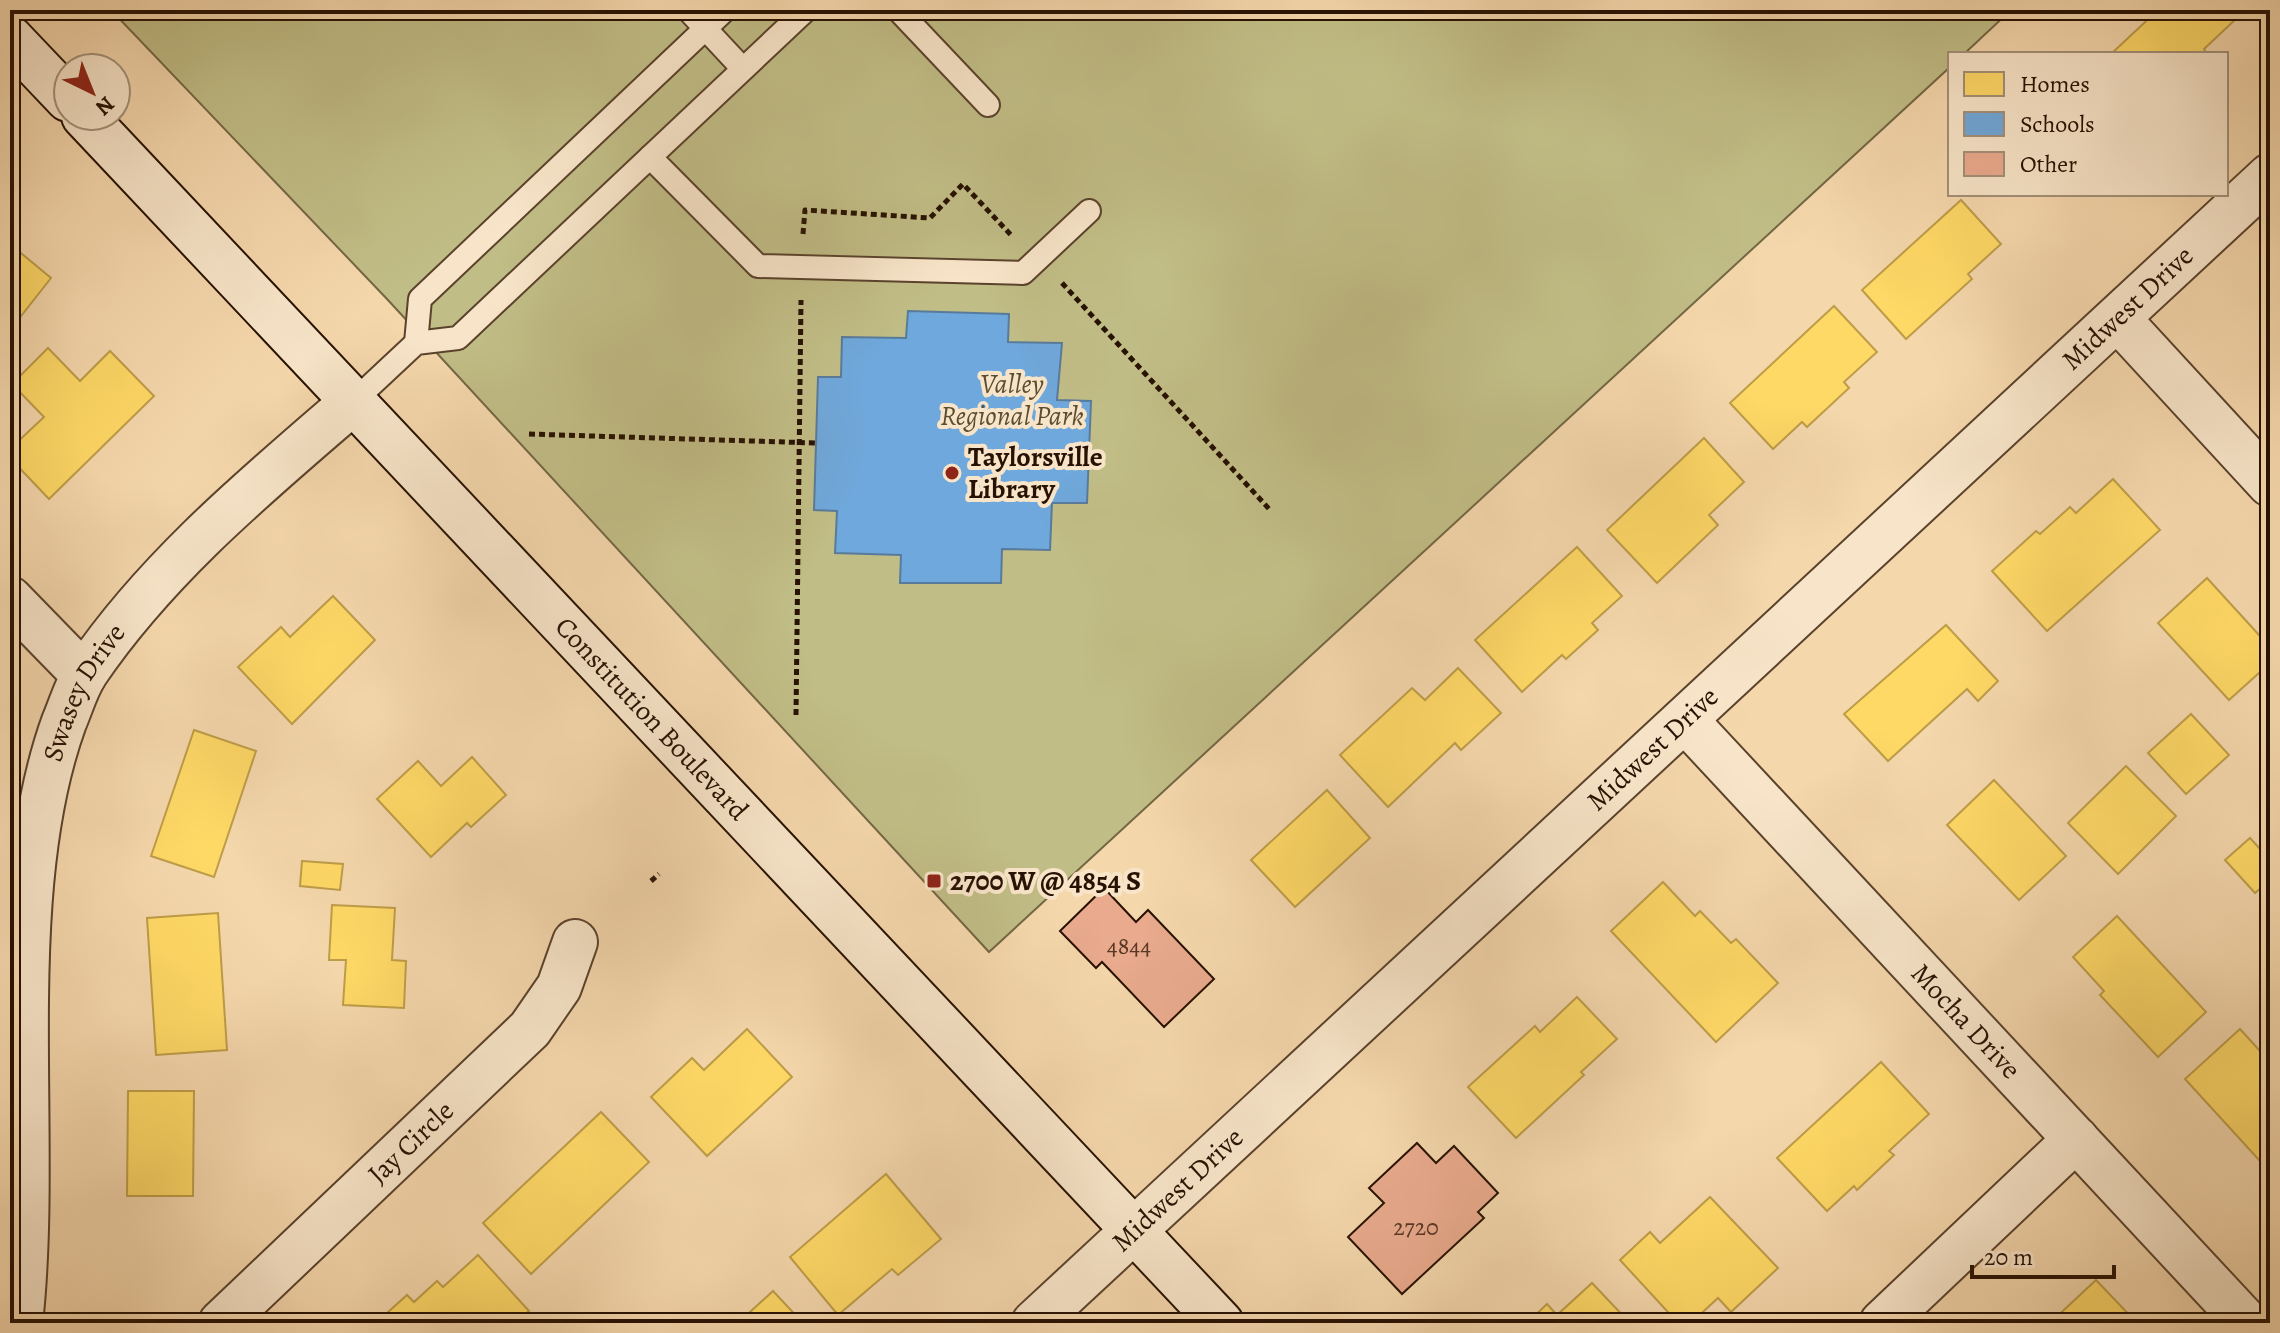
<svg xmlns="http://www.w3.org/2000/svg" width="2280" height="1333" viewBox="0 0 2280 1333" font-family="Alegreya,serif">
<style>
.green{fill:#c1bd86;stroke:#746744;stroke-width:2}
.homes{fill:#ffd966;stroke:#be9d48;stroke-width:2}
.schools{fill:#6fa8dc;stroke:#597b9b;stroke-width:2}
.building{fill:#e9aa8d;stroke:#271102;stroke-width:2}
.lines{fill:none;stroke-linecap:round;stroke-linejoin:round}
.lane-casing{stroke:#5a422c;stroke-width:26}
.street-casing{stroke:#5a422c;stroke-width:48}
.secondary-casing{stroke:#271102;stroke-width:48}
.path{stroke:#271102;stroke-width:5;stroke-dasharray:6 4;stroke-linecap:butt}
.lane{stroke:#f8e5c9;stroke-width:22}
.street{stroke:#f8e5c9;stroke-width:44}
.secondary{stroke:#f8e5c9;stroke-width:44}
.poi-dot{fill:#8f2418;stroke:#f8e5c9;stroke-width:3}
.labels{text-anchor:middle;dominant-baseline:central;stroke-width:8;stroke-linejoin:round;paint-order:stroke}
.number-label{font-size:24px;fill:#583725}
.street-label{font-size:28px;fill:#271102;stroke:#f8e5c9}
.park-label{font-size:28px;font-style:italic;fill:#5d4d30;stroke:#f8e5c9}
.poi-label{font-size:28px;font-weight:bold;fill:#271102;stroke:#f8e5c9;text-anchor:start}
</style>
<rect width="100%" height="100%" fill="#f5d7ac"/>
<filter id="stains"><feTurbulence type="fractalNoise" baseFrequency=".0025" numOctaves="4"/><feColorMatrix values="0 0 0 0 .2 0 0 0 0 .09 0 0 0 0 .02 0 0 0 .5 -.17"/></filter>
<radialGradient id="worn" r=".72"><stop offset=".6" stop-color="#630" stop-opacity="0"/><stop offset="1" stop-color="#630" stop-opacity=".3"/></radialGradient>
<path class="green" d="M 111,10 L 2011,10 L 1964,54 L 1950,54 L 1950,67 L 989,952 L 387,299 Z"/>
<g class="homes">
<path d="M 2158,10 L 2230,10 L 2237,18 L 2204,49 L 2207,54 L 2111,54 Z"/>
<path d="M 1961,200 L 2001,244 L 1968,274 L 1972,279 L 1906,339 L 1862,290 Z"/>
<path d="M 10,244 L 51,278 L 10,330 Z"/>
<path d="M 1834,306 L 1877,352 L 1844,382 L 1849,388 L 1807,427 L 1802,422 L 1773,449 L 1730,403 Z"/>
<path d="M 48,348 L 80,381 L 110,351 L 154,396 L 49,499 L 10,458 L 10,449 L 44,417 L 12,384 Z"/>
<path d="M 1704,438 L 1744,482 L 1709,515 L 1718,525 L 1657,583 L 1607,530 Z"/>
<path d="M 2113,479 L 2160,530 L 2047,631 L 1992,571 L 2036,531 L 2040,534 L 2070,507 L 2076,513 Z"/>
<path d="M 1577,547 L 1622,596 L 1592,623 L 1598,630 L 1566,659 L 1562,655 L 1522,692 L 1475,640 Z"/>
<path d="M 2207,578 L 2270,647 L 2270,663 L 2229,700 L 2158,623 Z"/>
<path d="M 333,596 L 375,640 L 292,724 L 238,667 L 281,627 L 290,637 Z"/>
<path d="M 1946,625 L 1998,681 L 1978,701 L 1967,689 L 1888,761 L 1844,714 Z"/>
<path d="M 1458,668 L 1501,713 L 1461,750 L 1455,743 L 1388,807 L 1340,755 L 1412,688 L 1425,700 Z"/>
<path d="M 2191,714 L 2229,755 L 2186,794 L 2148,753 Z"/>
<path d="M 194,730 L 256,751 L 214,877 L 151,856 Z"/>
<path d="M 472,757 L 506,795 L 471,827 L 467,823 L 431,857 L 377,799 L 418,761 L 441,786 Z"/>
<path d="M 2126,766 L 2176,816 L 2118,874 L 2068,823 Z"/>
<path d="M 1994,780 L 2066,856 L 2019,900 L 1947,825 Z"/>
<path d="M 1327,790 L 1370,838 L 1295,907 L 1251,860 Z"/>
<path d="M 2250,838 L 2270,860 L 2270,880 L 2255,893 L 2225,860 Z"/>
<path d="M 302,861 L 343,864 L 340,890 L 300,886 Z"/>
<path d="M 1663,882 L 1695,916 L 1700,911 L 1731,943 L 1736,939 L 1778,983 L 1716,1042 L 1611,931 Z"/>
<path d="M 332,905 L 395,908 L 392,960 L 406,961 L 404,1008 L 343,1005 L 346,960 L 329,960 Z"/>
<path d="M 218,913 L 227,1050 L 156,1055 L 147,918 Z"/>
<path d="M 2117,916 L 2206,1012 L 2158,1057 L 2100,995 L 2104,991 L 2073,957 Z"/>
<path d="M 1577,997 L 1617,1039 L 1581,1072 L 1584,1075 L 1516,1138 L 1468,1087 L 1535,1026 L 1540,1032 Z"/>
<path d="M 747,1029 L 792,1077 L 707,1156 L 651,1097 L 692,1058 L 704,1070 Z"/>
<path d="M 2240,1029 L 2270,1062 L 2270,1172 L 2185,1079 Z"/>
<path d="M 1881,1062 L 1929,1114 L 1889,1151 L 1894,1155 L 1857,1190 L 1854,1186 L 1827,1211 L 1777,1158 Z"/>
<path d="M 128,1091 L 194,1091 L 193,1196 L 127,1196 Z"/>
<path d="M 601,1112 L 649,1162 L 531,1274 L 483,1223 Z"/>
<path d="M 886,1174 L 941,1239 L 898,1275 L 892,1269 L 838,1315 L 790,1257 Z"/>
<path d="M 1710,1197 L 1778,1268 L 1731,1312 L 1718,1298 L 1691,1323 L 1678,1323 L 1620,1260 L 1650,1232 L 1660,1243 Z"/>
<path d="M 478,1255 L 529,1311 L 515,1323 L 376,1323 L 407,1295 L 414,1302 L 437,1281 L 443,1287 Z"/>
<path d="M 2096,1280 L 2137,1323 L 2050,1323 Z"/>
<path d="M 1592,1283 L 1630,1323 L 1527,1323 L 1547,1304 L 1557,1315 Z"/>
<path d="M 773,1291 L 803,1323 L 738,1323 Z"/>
</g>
<path class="schools" d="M 908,311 L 1009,314 L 1008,342 L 1062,343 L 1057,400 L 1091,401 L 1087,503 L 1052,503 L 1050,550 L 1002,549 L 1001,583 L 900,583 L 901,555 L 835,553 L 837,511 L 814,510 L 818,377 L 841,377 L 842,337 L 906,338 Z"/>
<g class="building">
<path d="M 1104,888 L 1136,922 L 1148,910 L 1214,979 L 1164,1027 L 1102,962 L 1096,968 L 1060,931 Z"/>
<path d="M 1417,1143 L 1436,1163 L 1454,1146 L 1498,1193 L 1478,1212 L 1484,1218 L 1402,1294 L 1348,1237 L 1384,1203 L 1369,1188 Z"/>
</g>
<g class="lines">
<g class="lane-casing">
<g id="lane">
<path d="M 688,10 L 743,69"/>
<path d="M 898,10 L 988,105"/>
<path d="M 650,157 L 758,266 L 1023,273 L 1089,211"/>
<path d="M 416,343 L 420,299 L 725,10"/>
<path d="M 354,401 L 416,343 L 458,338 L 806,10"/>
</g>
</g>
<g class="street-casing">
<g id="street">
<path d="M 2118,319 L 2270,484"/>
<path d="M 10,599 L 84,675"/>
<path id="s1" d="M 1685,720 L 2247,1323"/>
<path id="s2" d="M 20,1323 C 41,1133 0,899 64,722 C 71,706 76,687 86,672 C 157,567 259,483 354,401"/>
<path id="s3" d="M 221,1323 L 530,1029 L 559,987 L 575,942"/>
<path id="s4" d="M 1034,1323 L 2270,176"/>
<path d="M 1882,1323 L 2076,1139"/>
</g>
</g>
<g class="secondary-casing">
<g id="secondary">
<path d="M 10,38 L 68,99"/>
<path id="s5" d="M 84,116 L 1221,1323"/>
</g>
</g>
<g class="path">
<path d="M 803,234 L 805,210 L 930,218 L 963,184 L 1011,235"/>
<path d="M 1062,283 L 1271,511"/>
<path d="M 529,434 L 816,443"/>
<path d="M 796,715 L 801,300"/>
<path d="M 651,881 L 659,874"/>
</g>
<use href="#lane" class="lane"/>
<use href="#street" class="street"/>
<use href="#secondary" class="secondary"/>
</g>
<g class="poi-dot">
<circle cx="952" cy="473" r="8"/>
<rect x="926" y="873" width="16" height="16" rx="4"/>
</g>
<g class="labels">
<g class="number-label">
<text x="1129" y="946">4844</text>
<text x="1416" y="1227">2720</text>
</g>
<g class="street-label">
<text stroke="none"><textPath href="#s4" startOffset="1492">Midwest Drive</textPath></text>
<text stroke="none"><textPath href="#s2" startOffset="640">Swasey Drive</textPath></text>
<text stroke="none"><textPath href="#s5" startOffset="828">Constitution Boulevard</textPath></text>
<text stroke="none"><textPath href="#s4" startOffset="844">Midwest Drive</textPath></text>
<text stroke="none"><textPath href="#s1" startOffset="412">Mocha Drive</textPath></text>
<text stroke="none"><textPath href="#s3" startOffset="262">Jay Circle</textPath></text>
<text stroke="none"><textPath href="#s4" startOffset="196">Midwest Drive</textPath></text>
</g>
<g class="park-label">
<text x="1012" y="384">Valley<tspan x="1012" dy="32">Regional Park</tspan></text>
</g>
<g class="poi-label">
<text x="968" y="457">Taylorsville<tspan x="968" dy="32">Library</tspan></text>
<text x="950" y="881">2700 W @ 4854 S</text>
</g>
</g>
<rect width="2280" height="1333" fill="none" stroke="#f5d7ac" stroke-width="40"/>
<rect x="12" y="12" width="2256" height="1309" fill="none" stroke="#271102" stroke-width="4"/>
<rect x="20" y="20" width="2240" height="1293" fill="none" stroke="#271102" stroke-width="2"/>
<rect x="1948" y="52" width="280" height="144" fill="#f8e5c9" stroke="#a49079" stroke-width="2"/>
<rect x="1964" y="72" width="40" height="24" fill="#ffd966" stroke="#a49079" stroke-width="2"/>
<text x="2020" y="92" font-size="24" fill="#271102">Homes</text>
<rect x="1964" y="112" width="40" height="24" fill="#6fa8dc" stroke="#a49079" stroke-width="2"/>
<text x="2020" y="132" font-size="24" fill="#271102">Schools</text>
<rect x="1964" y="152" width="40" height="24" fill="#e9aa8d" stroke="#a49079" stroke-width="2"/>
<text x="2020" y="172" font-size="24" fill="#271102">Other</text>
<g transform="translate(92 92) rotate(137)"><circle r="38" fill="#f8e5c9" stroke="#a49079" stroke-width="2"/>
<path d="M0-6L14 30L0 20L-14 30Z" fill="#8f2418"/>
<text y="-12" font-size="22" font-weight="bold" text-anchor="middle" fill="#271102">N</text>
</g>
<path d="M1972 1265v12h142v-12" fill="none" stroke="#271102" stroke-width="4"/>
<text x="1984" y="1265" font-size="24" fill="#271102" stroke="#f8e5c9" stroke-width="6" paint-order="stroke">20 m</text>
<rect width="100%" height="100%" filter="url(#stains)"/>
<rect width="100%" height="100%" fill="url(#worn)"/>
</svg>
